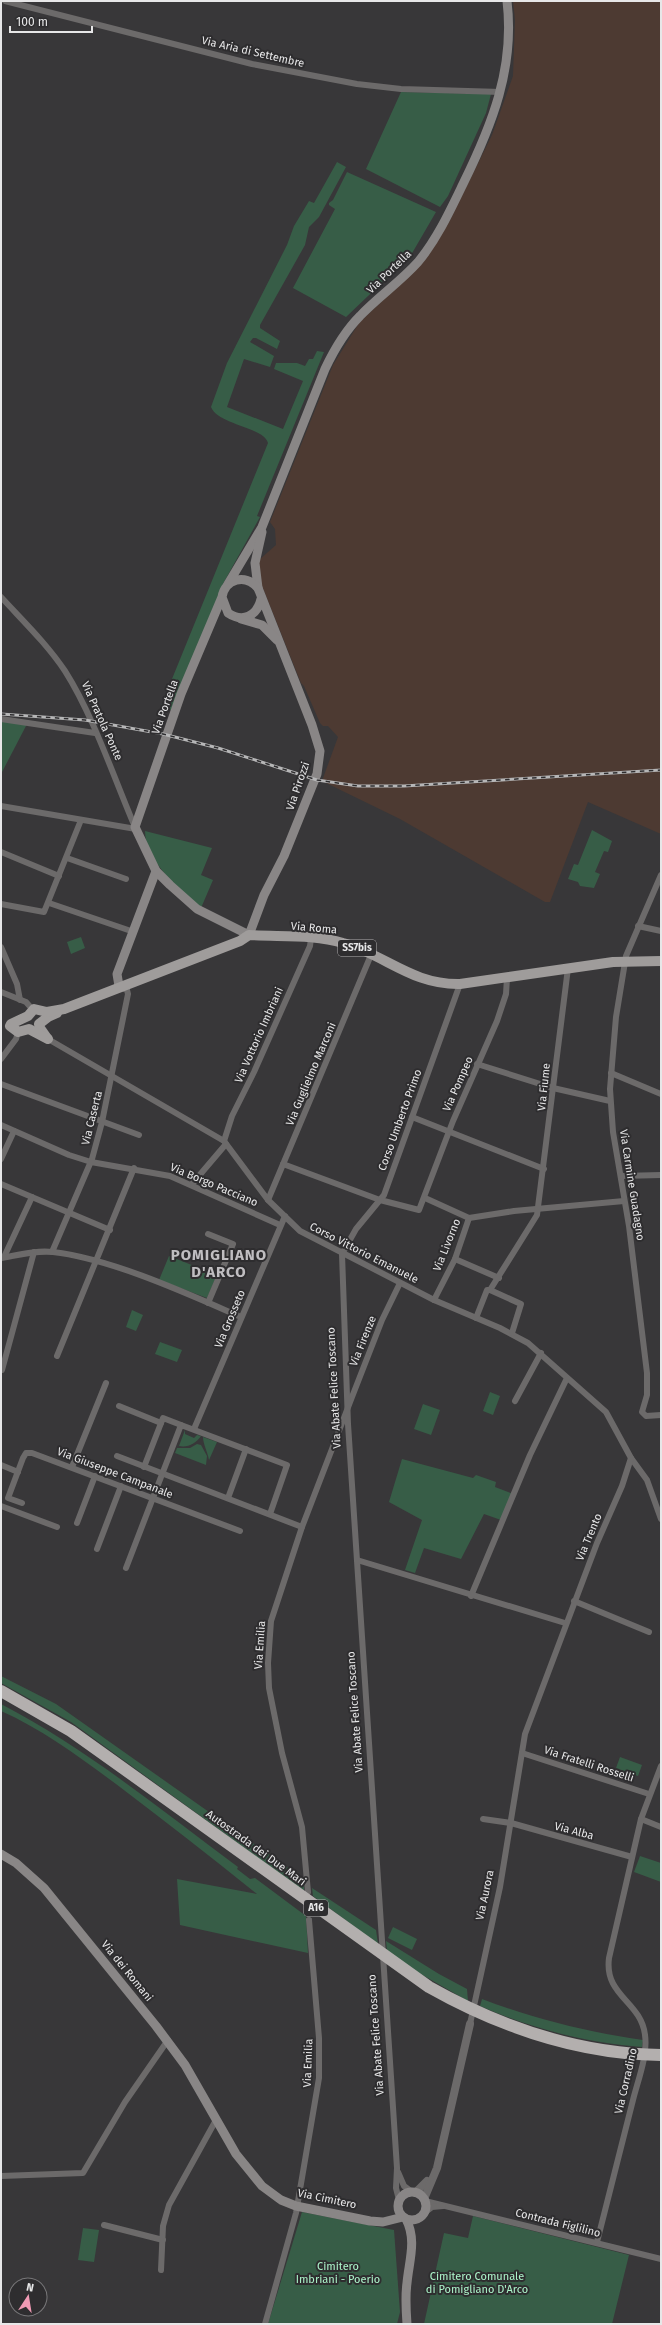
<svg xmlns="http://www.w3.org/2000/svg" width="662" height="2325" viewBox="0 0 662 2325" font-family="'Fira Sans',sans-serif">
<style>
.industrial{fill:#4d3a32}
.green{fill:#375d47}
.lines{fill:none;stroke-linecap:round;stroke-linejoin:round}
.minor-tunnel{stroke:#525153;stroke-width:6;stroke-dasharray:6 3;stroke-linecap:butt}
.minor{stroke:#6c6a6a;stroke-width:6}
.tertiary{stroke:#6c6a6a;stroke-width:8}
.secondary{stroke:#898686;stroke-width:9}
.primary{stroke:#9f9c9b;stroke-width:10}
.rail-casing{stroke:#b6b6b7;stroke-width:3}
.rail{stroke:#2e2d2f;stroke-width:1.5;stroke-dasharray:4.5;stroke-linecap:butt}
.motorway-bridge{stroke:#b3afae;stroke-width:12}
.labels{text-anchor:middle;dominant-baseline:central;stroke-width:4;stroke-linejoin:round;paint-order:stroke}
.shield{fill:#2e2d2f;stroke:#b0afb0;stroke-width:1}
.shield-label{font-size:10px;font-weight:bold;fill:#e7e7e8}
.street-label{font-size:11px;fill:#e7e7e8;stroke:#2e2d2f}
.park-label{font-size:11px;fill:#acf4ca;stroke:#2e2d2f}
.district-label{font-size:15px;font-weight:bold;letter-spacing:1px;fill:#c0bec1;stroke:#2e2d2f}
</style>
<rect width="100%" height="100%" fill="#383739"/>
<path class="industrial" d="M 513,1 L 661,1 L 661,834 L 588,802 L 550,902 L 545,902 L 400,819 L 322,781 L 338,737 L 328,726 L 323,726 L 320,723 L 304,686 L 301,683 L 260,581 L 259,560 L 276,545 L 275,529 L 270,522 L 333,365 L 359,323 L 425,260 L 449,222 L 492,135 L 513,76 L 515,20 Z"/>
<g class="green">
<path d="M 401,92 L 491,94 L 486,113 L 448,196 L 440,207 L 366,169 Z"/>
<path d="M 337,162 L 346,167 L 319,217 L 309,227 L 305,245 L 260,325 L 260,328 L 280,341 L 277,349 L 256,338 L 253,338 L 250,342 L 274,356 L 270,367 L 244,359 L 227,407 L 283,429 L 303,381 L 274,369 L 276,363 L 297,363 L 305,366 L 309,359 L 313,359 L 317,351 L 324,352 L 257,516 L 260,517 L 224,582 L 171,710 L 161,706 L 268,443 C 264,427 218,425 211,407 L 227,363 L 287,245 L 294,226 L 309,201 L 314,203 Z"/>
<path d="M 347,172 L 436,212 L 411,255 L 346,317 L 293,288 L 335,209 L 329,205 L 329,203 L 333,200 Z"/>
<path d="M 1,720 L 27,724 L 1,774 Z"/>
<path d="M 592,830 L 612,841 L 608,852 L 604,851 L 595,872 L 600,874 L 594,888 L 580,886 L 578,882 L 568,879 L 574,864 L 578,865 Z"/>
<path d="M 145,831 L 212,848 L 201,875 L 213,880 L 201,908 C 181,891 145,861 145,831 Z"/>
<path d="M 81,937 L 85,948 L 71,954 L 67,942 Z"/>
<path d="M 169,1256 L 217,1275 L 207,1298 L 159,1280 Z"/>
<path d="M 132,1310 L 143,1315 L 136,1331 L 126,1327 Z"/>
<path d="M 160,1342 L 182,1350 L 177,1362 L 155,1354 Z"/>
<path d="M 490,1392 L 500,1396 L 493,1415 L 483,1411 Z"/>
<path d="M 423,1404 L 440,1410 L 431,1435 L 414,1429 Z"/>
<path d="M 185,1430 L 185,1434 L 194,1438 L 197,1435 L 201,1436 C 196,1443 188,1448 179,1446 Z"/>
<path d="M 203,1437 L 217,1442 L 209,1460 C 208,1453 203,1444 203,1437 Z"/>
<path d="M 197,1444 L 201,1445 L 207,1456 L 206,1465 L 175,1453 L 177,1448 L 190,1448 Z"/>
<path d="M 402,1459 L 473,1478 L 476,1475 L 496,1482 L 495,1487 L 513,1494 L 501,1520 L 484,1514 L 461,1559 L 424,1548 L 415,1573 L 405,1570 L 422,1520 L 389,1502 Z"/>
<path d="M 1,1676 L 56,1704 L 304,1879 L 304,1891 L 71,1722 L 1,1683 Z"/>
<path d="M 1,1704 C 86,1748 161,1810 238,1867 L 237,1869 L 250,1879 L 255,1878 L 306,1916 L 308,1953 L 180,1925 L 177,1879 L 257,1894 C 210,1856 163,1820 116,1784 C 79,1757 42,1729 1,1711 Z"/>
<path d="M 620,1757 L 642,1765 L 638,1776 L 616,1768 Z"/>
<path d="M 640,1856 L 661,1863 L 661,1882 L 634,1872 Z"/>
<path d="M 312,1888 L 376,1930 L 378,1944 L 313,1896 Z"/>
<path d="M 393,1927 L 417,1939 L 412,1950 L 388,1938 Z"/>
<path d="M 386,1941 L 439,1974 L 467,1989 L 468,2001 L 419,1973 L 387,1951 Z"/>
<path d="M 482,1999 C 535,2019 587,2032 643,2040 L 642,2047 C 585,2043 531,2028 480,2006 Z"/>
<path d="M 302,2212 L 394,2230 L 400,2312 L 397,2324 L 268,2324 Z"/>
<path d="M 473,2216 L 629,2255 L 612,2324 L 424,2324 L 444,2233 L 468,2238 Z"/>
<path d="M 83,2228 L 99,2230 L 94,2262 L 78,2260 Z"/>
</g>
<g class="lines">
<path class="minor-tunnel" d="M 309,1900 L 309,1920"/>
<g class="minor">
<path d="M 5,1 L 252,64 L 357,84 L 401,89 L 501,92"/>
<path d="M 1,597 C 23,621 47,644 65,671 C 93,715 114,778 135,827"/>
<path d="M 1,719 L 95,733"/>
<path d="M 1,806 L 136,829"/>
<path d="M 1,852 L 59,876"/>
<path d="M 67,858 L 126,879"/>
<path d="M 661,875 L 626,956 L 616,1017 L 610,1089 L 613,1132 L 629,1226 L 647,1373 L 647,1395 L 642,1412 L 646,1416 L 661,1415"/>
<path d="M 49,903 L 134,932"/>
<path d="M 1,904 L 44,912 L 81,820"/>
<path d="M 638,926 L 661,931"/>
<path d="M 1,947 L 17,984 L 20,1000"/>
<path d="M 1,992 L 26,1002 L 33,1010"/>
<path d="M 48,1039 L 224,1141 L 268,1200 L 300,1231 L 434,1300 L 500,1328 L 528,1343 L 606,1412 L 631,1458 L 647,1480 L 661,1519"/>
<path d="M 1,1059 L 16,1039 L 18,1032"/>
<path d="M 477,1064 L 553,1088 L 610,1101"/>
<path d="M 611,1073 L 661,1094"/>
<path d="M 1,1084 L 139,1135"/>
<path d="M 412,1117 L 544,1169"/>
<path d="M 1,1125 L 69,1155 L 91,1162 L 170,1176 L 280,1225"/>
<path d="M 224,1141 L 232,1116 L 254,1072 L 310,946 L 311,938"/>
<path d="M 1,1159 L 14,1131"/>
<path d="M 283,1164 L 380,1200 L 419,1210 L 453,1121 L 497,1021 L 506,994 L 507,978"/>
<path d="M 621,1176 L 661,1175"/>
<path d="M 1,1184 L 110,1230"/>
<path d="M 192,1184 L 226,1144"/>
<path d="M 425,1198 L 469,1218"/>
<path d="M 268,1200 L 371,955"/>
<path d="M 52,1252 L 92,1159 L 102,1122 L 128,994 L 127,990 L 120,987"/>
<path d="M 4,1257 L 32,1197"/>
<path d="M 1,1258 C 18,1255 36,1250 53,1252 C 112,1259 186,1293 241,1317"/>
<path d="M 455,1259 L 499,1278"/>
<path d="M 490,1290 L 521,1304 L 512,1333"/>
<path d="M 434,1300 L 455,1259 L 469,1218 L 514,1211 L 624,1201"/>
<path d="M 208,1303 L 233,1244 L 208,1234"/>
<path d="M 476,1318 L 487,1290 L 490,1290 L 537,1215 L 568,968"/>
<path d="M 57,1356 L 134,1168"/>
<path d="M 2,1370 L 34,1252"/>
<path d="M 515,1401 L 541,1353"/>
<path d="M 119,1406 L 161,1423"/>
<path d="M 194,1429 L 285,1216"/>
<path d="M 117,1456 L 302,1527"/>
<path d="M 1,1465 L 18,1472"/>
<path d="M 72,1467 L 106,1383"/>
<path d="M 144,1467 L 163,1418 L 181,1425"/>
<path d="M 228,1498 L 246,1449"/>
<path d="M 22,1503 L 8,1498 L 23,1458 L 26,1453 L 32,1453 L 240,1531"/>
<path d="M 1,1506 L 57,1527"/>
<path d="M 77,1523 L 95,1476"/>
<path d="M 97,1549 L 121,1486"/>
<path d="M 357,1560 L 565,1623"/>
<path d="M 126,1568 L 181,1425 L 287,1465 L 270,1514"/>
<path d="M 471,1596 L 530,1455 L 567,1378"/>
<path d="M 574,1601 L 649,1632"/>
<path d="M 522,1753 L 649,1794"/>
<path d="M 483,1819 L 511,1823 L 632,1857"/>
<path d="M 641,1819 L 661,1827"/>
<path d="M 308,1892 L 302,1827 L 282,1753 L 269,1688 L 268,1663 L 271,1621 L 302,1527 L 352,1397 L 382,1320 L 400,1283"/>
<path d="M 470,2024 L 500,1887 L 525,1734 L 597,1543 L 622,1486 L 631,1458"/>
<path d="M 398,2172 L 404,2186 L 412,2192"/>
<path d="M 1,2176 L 83,2173 L 125,2102 L 168,2040"/>
<path d="M 399,2200 L 396,2188 L 397,2168 L 348,1424 L 342,1254 L 356,1229 L 384,1195 L 460,984"/>
<path d="M 425,2201 L 661,2259"/>
<path d="M 424,2213 L 432,2207 L 443,2206"/>
<path d="M 104,2225 L 163,2240"/>
<path d="M 597,2242 C 609,2195 621,2148 633,2100 C 638,2080 648,2055 645,2035 C 641,2001 604,1996 609,1958 L 641,1819 L 661,1766"/>
<path d="M 161,2270 L 163,2226 L 169,2205 L 216,2120"/>
<path d="M 265,2324 L 296,2213 L 319,2078 L 319,2038 L 309,1920"/>
</g>
<g class="tertiary">
<path d="M 416,2192 L 427,2181"/>
<path d="M 424,2199 L 437,2168 L 470,2024"/>
</g>
<g class="secondary">
<path d="M 228,584 L 262,527 L 325,369 C 334,350 345,331 360,316 C 378,297 400,282 418,262 C 437,239 450,211 463,184 C 492,125 515,68 507,1"/>
<path d="M 258,588 L 255,563 L 262,532"/>
<path d="M 222,597 L 181,694 L 135,827 L 156,871 L 170,885 L 197,909 L 249,935 L 264,895 L 284,856 L 317,774 L 320,751 L 312,725 L 258,588 C 245,573 225,579 222,597 L 228,613 C 243,623 257,616 261,599"/>
<path d="M 241,619 L 262,625 L 277,640"/>
<path d="M 119,986 L 117,974 L 156,871"/>
<path d="M 1,1854 L 16,1863 L 44,1888 L 156,2026 L 185,2065 L 236,2154 L 262,2186 L 281,2200 L 296,2206 L 370,2221 L 383,2222 L 403,2217"/>
<circle cx="412" cy="2206" r="14"/>
<path d="M 406,2219 C 417,2240 409,2261 407,2283 C 405,2297 406,2310 407,2324"/>
</g>
<g class="primary">
<path d="M 47,1038 L 40,1028 L 39,1024 L 48,1017 L 57,1013"/>
<path d="M 48,1039 L 29,1029 L 18,1032 L 10,1026 L 11,1024 L 28,1016 L 34,1009 L 47,1012 L 64,1009 L 240,941 L 249,935 C 280,937 314,934 343,943 C 386,955 412,985 460,984 L 613,962 L 661,961"/>
</g>
<g class="rail-casing">
<path id="rail" d="M 1,714 L 85,720 L 163,734 L 218,748 L 317,780 L 358,786 L 404,786 L 661,770"/>
</g>
<use href="#rail" class="rail"/>
<path class="motorway-bridge" d="M 1,1691 L 71,1731 L 429,1987 C 500,2027 578,2054 661,2055"/>
</g>
<g class="labels">
<g class="shield">
<rect x="338" y="940" width="38" height="16" rx="3"/>
<rect x="304" y="1900" width="24" height="16" rx="3"/>
</g>
<g class="shield-label">
<text x="357" y="948">SS7bis</text>
<text x="316" y="1908">A16</text>
</g>
<g class="street-label">
<text transform="translate(253 52) rotate(13)">Via Aria di Settembre</text>
<text transform="translate(389 272) rotate(-44)">Via Portella</text>
<text transform="translate(165 707) rotate(-70)">Via Portella</text>
<text transform="translate(102 721) rotate(66)">Via Pratola Ponte</text>
<text transform="translate(298 786) rotate(-71)">Via Pirozzi</text>
<text transform="translate(314 928) rotate(5)">Via Roma</text>
<text transform="translate(259 1035) rotate(-66)">Via Vottorio Imbriani</text>
<text transform="translate(311 1074) rotate(-67)">Via Guglielmo Marconi</text>
<text transform="translate(458 1084) rotate(-66)">Via Pompeo</text>
<text transform="translate(544 1087) rotate(-84)">Via Fiume</text>
<text transform="translate(92 1118) rotate(-76)">Via Caserta</text>
<text transform="translate(400 1120) rotate(-70)">Corso Umberto Primo</text>
<text transform="translate(214 1185) rotate(23)">Via Borgo Pacciano</text>
<text transform="translate(632 1185) rotate(81)">Via Carmine Guadagno</text>
<text transform="translate(447 1245) rotate(-68)">Via Livorno</text>
<text transform="translate(364 1253) rotate(27)">Corso Vittorio Emanuele</text>
<text transform="translate(230 1319) rotate(-67)">Via Grosseto</text>
<text transform="translate(363 1341) rotate(-68)">Via Firenze</text>
<text transform="translate(334 1388) rotate(-93)">Via Abate Felice Toscano</text>
<text transform="translate(115 1473) rotate(21)">Via Giuseppe Campanale</text>
<text transform="translate(589 1537) rotate(-67)">Via Trento</text>
<text transform="translate(260 1645) rotate(-86)">Via Emilia</text>
<text transform="translate(355 1712) rotate(-94)">Via Abate Felice Toscano</text>
<text transform="translate(589 1764) rotate(18)">Via Fratelli Rosselli</text>
<text transform="translate(574 1831) rotate(15)">Via Alba</text>
<text transform="translate(256 1848) rotate(36)">Autostrada dei Due Mari</text>
<text transform="translate(485 1895) rotate(-78)">Via Aurora</text>
<text transform="translate(127 1971) rotate(51)">Via dei Romani</text>
<text transform="translate(376 2035) rotate(-94)">Via Abate Felice Toscano</text>
<text transform="translate(308 2063) rotate(-88)">Via Emilia</text>
<text transform="translate(626 2081) rotate(-77)">Via Corradino</text>
<text transform="translate(327 2199) rotate(12)">Via Cimitero</text>
<text transform="translate(558 2223) rotate(14)">Contrada Figlilino</text>
</g>
<g class="park-label">
<text x="338" y="2266">Cimitero<tspan x="338" dy="13">Imbriani - Poerio</tspan></text>
<text x="477" y="2276">Cimitero Comunale<tspan x="477" dy="13">di Pomigliano D'Arco</tspan></text>
</g>
<g class="district-label">
<text x="219" y="1255">POMIGLIANO<tspan x="219" dy="17">D'ARCO</tspan></text>
</g>
</g>
<rect width="662" height="2325" fill="none" stroke="#e7e7e8" stroke-width="4"/>
<g transform="translate(28 2297) rotate(12)"><circle r="19" fill="#2e2d2f" stroke="#787779"/>
<path d="M0-3L7 15L0 10L-7 15Z" fill="#f19ab4"/>
<text y="-6" font-size="11" font-weight="bold" text-anchor="middle" fill="#e7e7e8">N</text>
</g>
<path d="M10 26v6h82v-6" fill="none" stroke="#e7e7e8" stroke-width="2"/>
<text x="16" y="26" font-size="12" fill="#e7e7e8" stroke="#2e2d2f" stroke-width="3" paint-order="stroke">100 m</text>
</svg>
